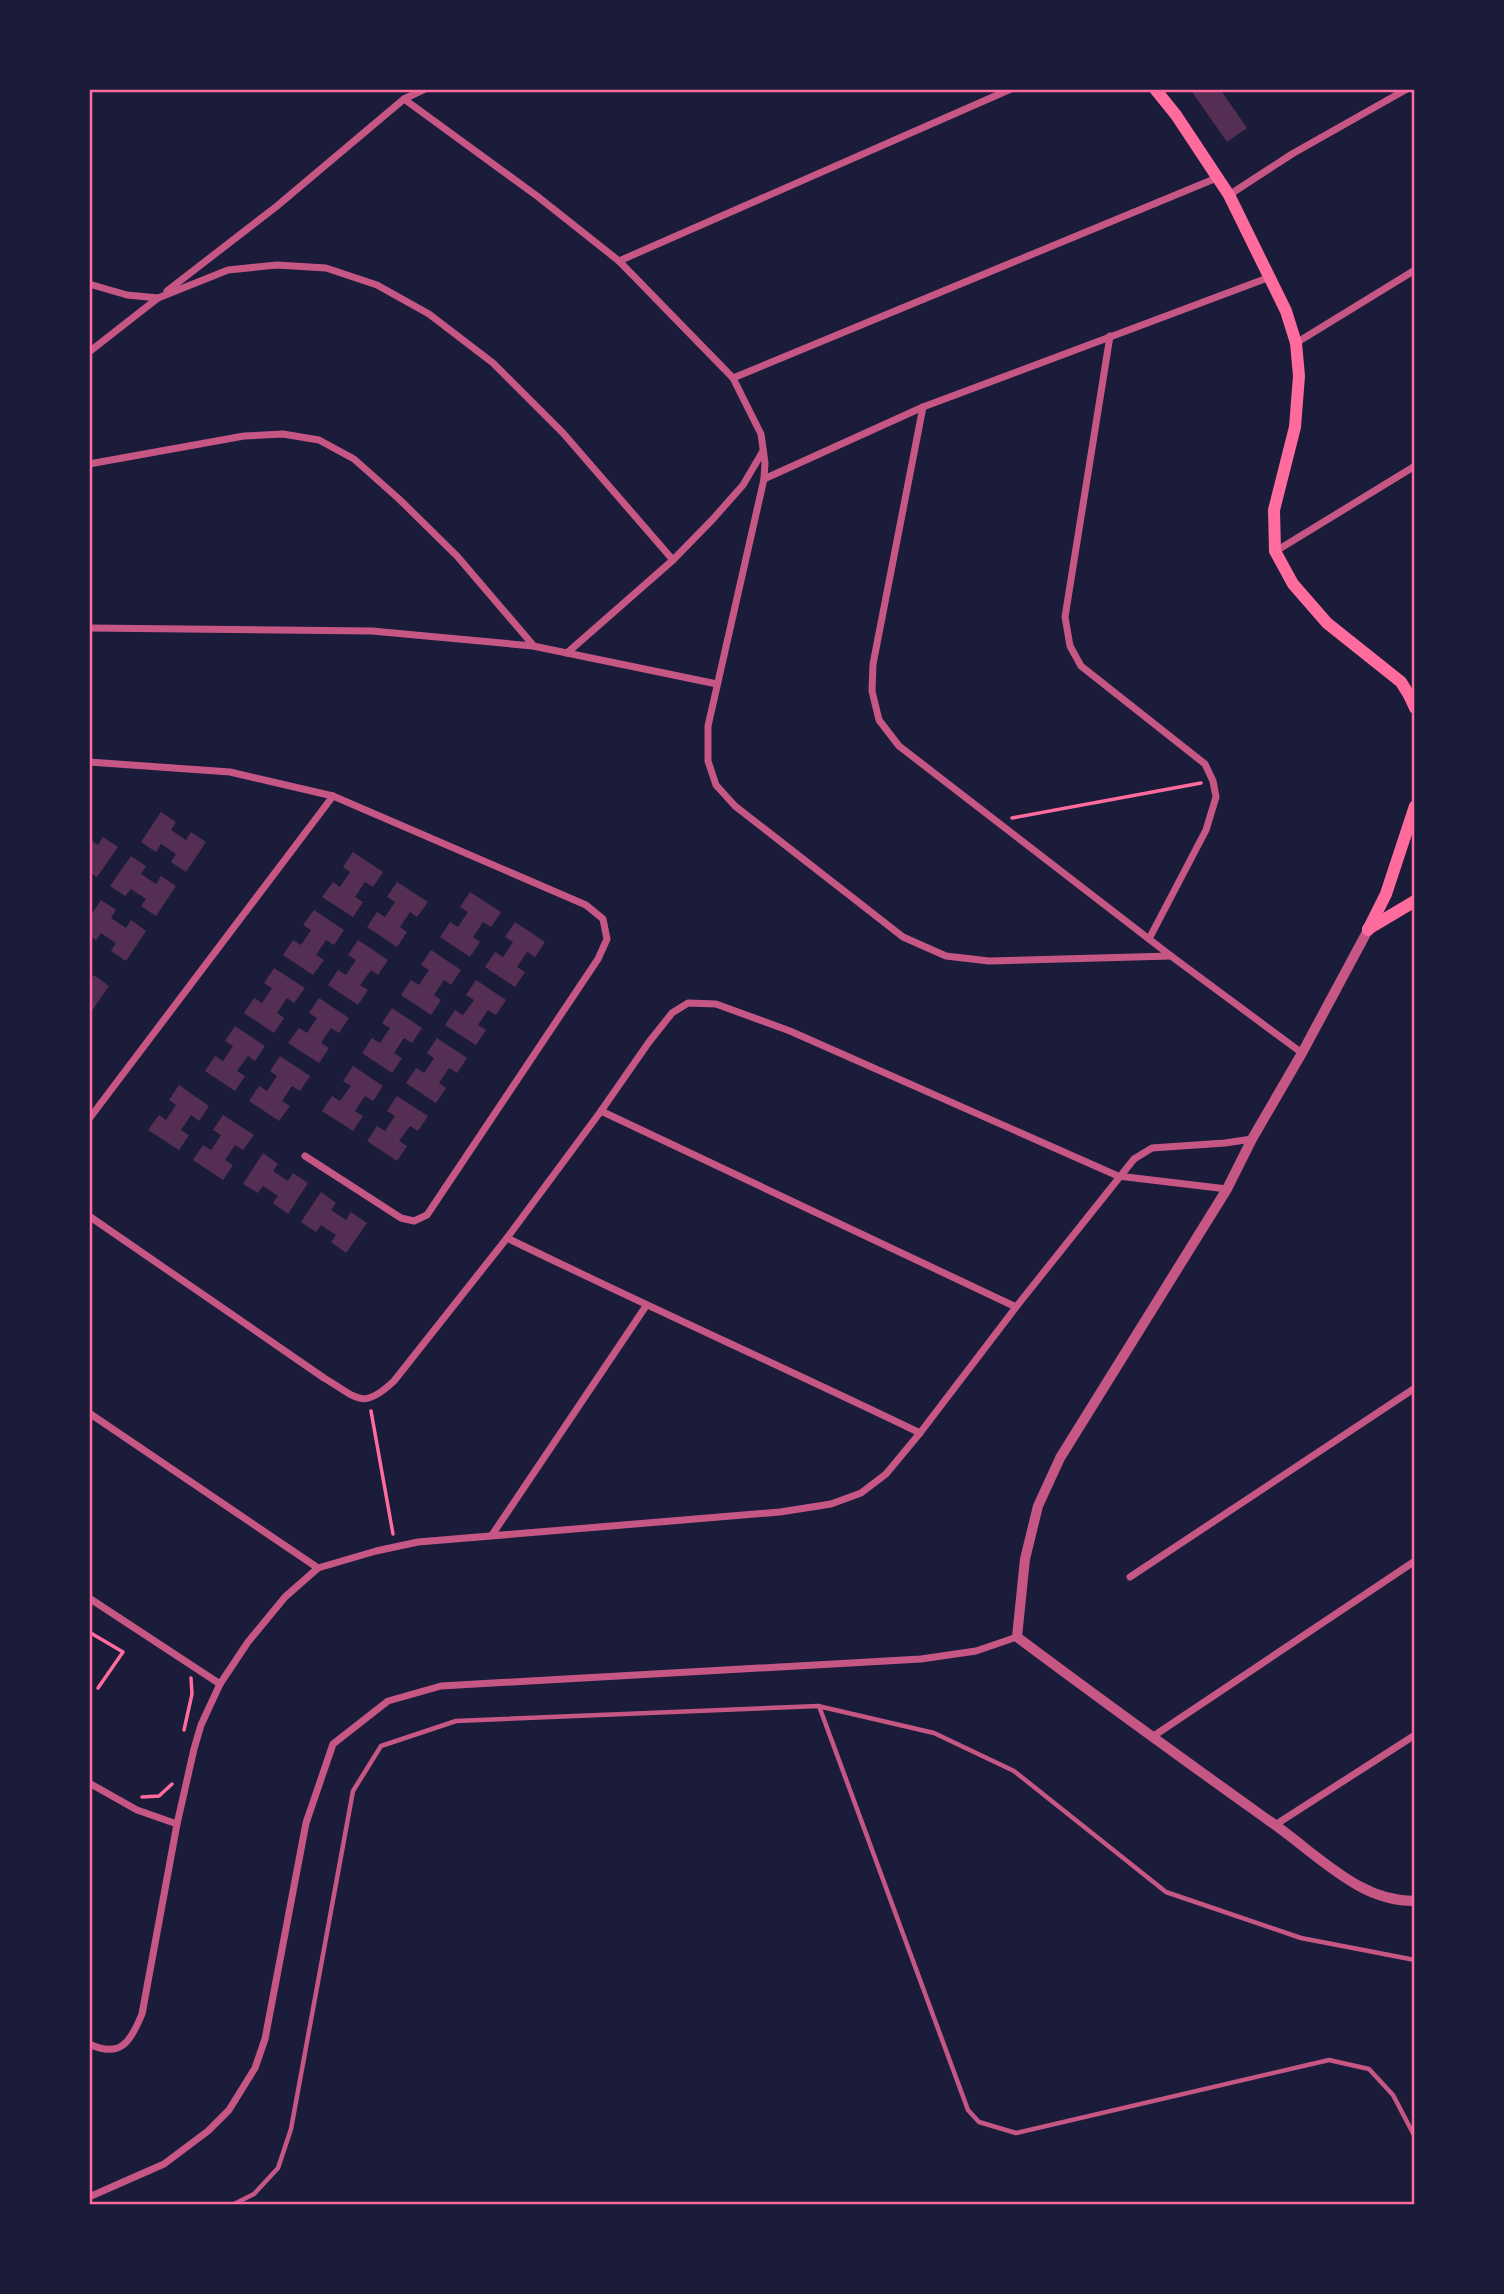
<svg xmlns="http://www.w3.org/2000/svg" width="1504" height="2294" viewBox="0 0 1504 2294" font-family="'Sofia Sans Condensed',sans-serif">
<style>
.building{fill:#542f53}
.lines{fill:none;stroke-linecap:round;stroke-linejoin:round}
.path{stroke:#ff6b9d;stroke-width:3.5}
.service{stroke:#c65784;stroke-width:4.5}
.minor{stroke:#c65784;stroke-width:7}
.tertiary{stroke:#c65784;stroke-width:10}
.secondary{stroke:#ff6b9d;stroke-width:12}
.neatline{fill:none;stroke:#ff6b9d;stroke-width:2.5}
</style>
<rect width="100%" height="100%" fill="#1b1b3a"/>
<g class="building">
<path d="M 1190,89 L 1220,89 L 1247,128 L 1227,142 Z"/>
<path d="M 161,812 L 176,822 L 171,830 L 186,840 L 191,832 L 206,842 L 186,872 L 171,862 L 176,854 L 161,844 L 156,852 L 141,842 Z"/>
<path d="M 103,837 L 118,847 L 97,877 L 89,872 L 89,839 L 98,845 Z"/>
<path d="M 353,852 L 383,872 L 373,887 L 365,882 L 355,897 L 363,902 L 353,917 L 322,897 L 333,882 L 340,887 L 350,872 L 343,867 Z"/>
<path d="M 131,856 L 146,866 L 141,874 L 156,884 L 161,876 L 176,886 L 156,916 L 141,906 L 146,899 L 131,889 L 125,896 L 110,886 Z"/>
<path d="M 397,882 L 428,902 L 417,917 L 410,912 L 400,927 L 407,932 L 397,947 L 367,927 L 377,912 L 385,917 L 395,902 L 387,897 Z"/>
<path d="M 470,892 L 501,912 L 491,927 L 483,922 L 473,937 L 480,942 L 470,957 L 440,937 L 450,922 L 458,927 L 468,912 L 460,907 Z"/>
<path d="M 101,900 L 116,910 L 111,918 L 126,928 L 131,920 L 146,931 L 126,961 L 111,951 L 116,943 L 101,933 L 96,940 L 89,936 L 89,918 Z"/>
<path d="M 314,910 L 344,930 L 334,945 L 326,940 L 316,955 L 324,960 L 313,975 L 283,955 L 293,940 L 301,945 L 311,930 L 303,925 Z"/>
<path d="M 515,922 L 545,942 L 535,957 L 527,952 L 517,967 L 525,972 L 515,987 L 485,967 L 495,952 L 503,957 L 513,942 L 505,937 Z"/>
<path d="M 358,940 L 388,960 L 378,975 L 371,970 L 360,985 L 368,990 L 358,1005 L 328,985 L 338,970 L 346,975 L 356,960 L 348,955 Z"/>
<path d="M 431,950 L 461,970 L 451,985 L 444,980 L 434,995 L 441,1000 L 431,1015 L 401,995 L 411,980 L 419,985 L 429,970 L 421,965 Z"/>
<path d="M 274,968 L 305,988 L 294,1003 L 287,998 L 277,1013 L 284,1018 L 274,1033 L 244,1013 L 254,998 L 262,1003 L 272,988 L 264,983 Z"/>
<path d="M 94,975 L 109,986 L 89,1015 L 89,982 Z"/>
<path d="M 476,980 L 506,1000 L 496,1015 L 488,1010 L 478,1025 L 486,1030 L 476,1045 L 445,1025 L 455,1010 L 463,1015 L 474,1000 L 466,995 Z"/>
<path d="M 319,998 L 349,1018 L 339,1033 L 331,1028 L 321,1043 L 329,1048 L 319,1063 L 288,1043 L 299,1028 L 307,1033 L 317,1018 L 309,1013 Z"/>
<path d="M 392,1008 L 422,1028 L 412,1043 L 404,1038 L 394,1053 L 402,1058 L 392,1073 L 362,1053 L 372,1038 L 380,1043 L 390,1028 L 382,1023 Z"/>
<path d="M 235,1026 L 265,1046 L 255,1061 L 248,1056 L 237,1071 L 245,1076 L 235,1091 L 205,1071 L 215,1056 L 223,1061 L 233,1046 L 225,1041 Z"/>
<path d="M 437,1038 L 467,1058 L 457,1073 L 449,1068 L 439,1083 L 446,1088 L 436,1103 L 406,1083 L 416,1068 L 424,1073 L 434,1058 L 427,1053 Z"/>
<path d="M 280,1056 L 310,1076 L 300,1091 L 292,1086 L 282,1101 L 290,1106 L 279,1121 L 249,1101 L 259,1086 L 267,1091 L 277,1076 L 270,1071 Z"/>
<path d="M 353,1066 L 383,1086 L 373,1101 L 365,1096 L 355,1111 L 363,1116 L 353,1131 L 322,1111 L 332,1096 L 340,1101 L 351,1086 L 343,1081 Z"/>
<path d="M 179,1085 L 209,1106 L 199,1121 L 191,1115 L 181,1130 L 189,1135 L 179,1150 L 148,1130 L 159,1115 L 166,1120 L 176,1105 L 169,1100 Z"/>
<path d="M 397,1096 L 428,1116 L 418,1131 L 410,1126 L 399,1141 L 407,1146 L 397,1161 L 367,1141 L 377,1126 L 385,1131 L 395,1116 L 387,1111 Z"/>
<path d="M 223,1115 L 254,1135 L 243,1150 L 235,1145 L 225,1160 L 233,1165 L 223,1180 L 193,1160 L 203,1145 L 211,1150 L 221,1135 L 213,1130 Z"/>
<path d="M 263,1153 L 278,1164 L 273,1171 L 288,1181 L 293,1173 L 308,1183 L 288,1214 L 273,1203 L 278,1196 L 263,1186 L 258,1193 L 243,1184 Z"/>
<path d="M 321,1192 L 336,1203 L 331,1210 L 346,1220 L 351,1212 L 367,1223 L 346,1253 L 331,1242 L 336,1235 L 321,1225 L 316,1232 L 301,1222 Z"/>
</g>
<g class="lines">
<g class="path">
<path d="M 1012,818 L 1201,783"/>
<path d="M 371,1411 L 393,1534"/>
<path d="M 89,1632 L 123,1652 L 98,1688"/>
<path d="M 184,1730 L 192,1694 L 191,1678"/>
<path d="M 142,1797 L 159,1796 L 172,1784"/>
</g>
<g class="service">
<path d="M 819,1706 L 968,2110 L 979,2122 L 1016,2133 L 1329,2060 L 1369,2069 L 1393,2095 L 1415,2137"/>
<path d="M 232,2205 L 254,2194 L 278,2168 L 291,2129 L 353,1791 L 381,1746 L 456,1721 L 818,1706 L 934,1733 L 1014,1771 L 1166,1892 L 1301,1938 L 1415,1960"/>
</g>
<g class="minor">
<path d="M 404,99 L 537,196 L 619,261 L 733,378 L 761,434 L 765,463 L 764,479 L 708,726 L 708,761 L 716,785 L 735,806 L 903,937 L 946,956 L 989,961 L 1171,956"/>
<path d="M 1229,195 L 1292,154 L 1407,89"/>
<path d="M 619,261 L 1011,89"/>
<path d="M 89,284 L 127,295 L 158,298 L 228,270 L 277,265 L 326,268 L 377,285 L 429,314 L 493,363 L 563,433 L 673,560"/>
<path d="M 167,291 L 277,206 L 404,99 L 425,89"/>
<path d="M 1110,336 L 1065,617 L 1070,646 L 1081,666 L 1205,764 L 1213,781 L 1216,797 L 1206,830 L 1149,939"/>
<path d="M 1296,343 L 1415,270"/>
<path d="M 89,352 L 158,298"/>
<path d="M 733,378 L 1219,177"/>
<path d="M 923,407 L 873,664 L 872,691 L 879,720 L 899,746 L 1171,956 L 1302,1053"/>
<path d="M 89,464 L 244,436 L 283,434 L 319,440 L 354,459 L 399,499 L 457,556 L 533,645"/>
<path d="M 764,479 L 923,407 L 1270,277"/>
<path d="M 1276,551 L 1415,466"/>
<path d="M 89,628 L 372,631 L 533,646 L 717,684"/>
<path d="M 567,653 L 673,560 L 713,519 L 743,485 L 763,451"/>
<path d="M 89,762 L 230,772 L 333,796 L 586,905 L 603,919 L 607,939 L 598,959 L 427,1215 L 414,1221 L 401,1218 L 305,1156"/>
<path d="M 601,1111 L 1016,1307"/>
<path d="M 89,1119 L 333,796"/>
<path d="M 89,1216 L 324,1378 C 358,1398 362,1411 394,1381 L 507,1238 L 601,1111 L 649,1042 L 672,1013 L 688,1003 L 716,1004 L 790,1031 L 1118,1176 L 1227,1189"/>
<path d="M 507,1238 C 644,1305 783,1367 920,1433"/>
<path d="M 89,1413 L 318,1568"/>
<path d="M 492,1535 L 646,1306"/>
<path d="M 1130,1577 L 1415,1388"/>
<path d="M 89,1598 L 220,1684"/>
<path d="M 1152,1737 L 1415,1561"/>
<path d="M 89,1783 L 137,1810 L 177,1824"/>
<path d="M 1275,1825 L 1415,1735"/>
<path d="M 89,2044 C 121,2059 131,2041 142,2014 L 177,1824 L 194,1749 L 201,1725 L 220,1684 L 248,1642 L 285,1597 L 318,1568 L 376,1551 L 418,1542 L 780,1512 L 831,1504 L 861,1493 L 886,1474 L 920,1433 L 1016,1307 L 1134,1159 L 1152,1148 L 1225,1143 L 1252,1139"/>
<path d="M 89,2197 L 164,2164 L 208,2131 L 229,2110 L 255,2068 L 265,2039 L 306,1823 L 333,1744 L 388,1701 L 441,1686 L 921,1659 L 976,1651 L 1017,1637"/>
</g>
<path class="tertiary" d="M 1368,930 L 1302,1053 L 1252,1139 L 1227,1189 L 1060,1458 L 1038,1506 L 1025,1559 L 1017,1637 C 1100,1699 1184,1760 1268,1820 C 1299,1841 1326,1868 1359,1886 C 1377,1896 1394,1901 1415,1901"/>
<g class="secondary">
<path d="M 1155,89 L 1176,115 L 1229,195 L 1286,311 L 1296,343 L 1299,376 L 1295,427 L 1274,510 L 1275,551 L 1293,584 L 1327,623 L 1401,682 L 1409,695 L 1415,708"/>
<path d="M 1368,929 L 1415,901"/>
<path d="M 1368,930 L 1386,894 L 1415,806"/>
</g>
</g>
<rect width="1504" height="2294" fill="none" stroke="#1b1b3a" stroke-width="182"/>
<rect x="91" y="91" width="1322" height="2112" class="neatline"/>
</svg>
